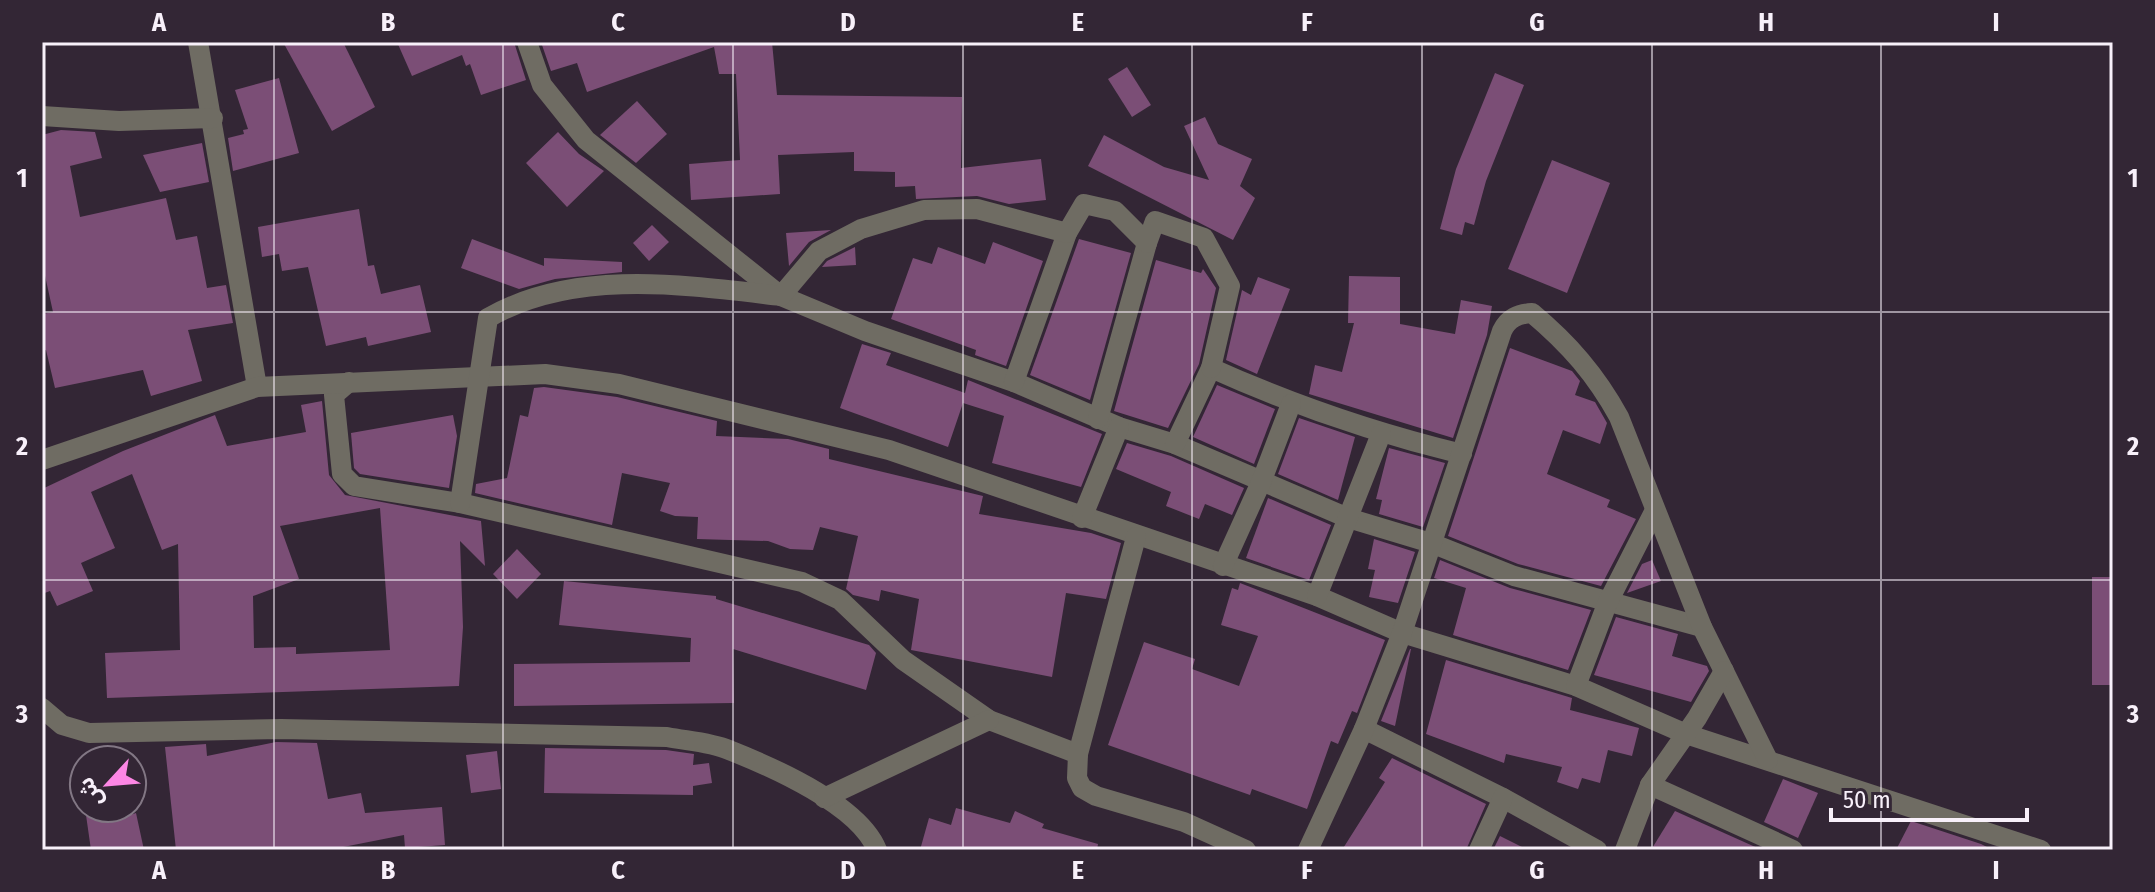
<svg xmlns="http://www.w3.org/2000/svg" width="2155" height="892" viewBox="0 0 2155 892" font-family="'Fira Sans Condensed','Noto Sans Arabic',sans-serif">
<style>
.building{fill:#7b4e76;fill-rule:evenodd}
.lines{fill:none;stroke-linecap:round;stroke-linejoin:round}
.minor{stroke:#6f6c63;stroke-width:20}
.grid{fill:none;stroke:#f8f0fa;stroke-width:2;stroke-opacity:0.55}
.neatline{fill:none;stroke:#f8f0fa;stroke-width:3}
.grid-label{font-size:26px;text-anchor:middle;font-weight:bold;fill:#f8f0fa}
</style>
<rect width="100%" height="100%" fill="#332635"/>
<g class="building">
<path d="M 283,42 L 343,42 L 375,107 L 332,131 Z"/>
<path d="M 397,42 L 514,42 L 526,80 L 481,95 L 470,64 L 466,66 L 462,55 L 412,76 Z"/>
<path d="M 549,42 L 772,42 L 777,95 L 962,97 L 961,168 L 1041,159 L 1046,200 L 1009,204 L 977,196 L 916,199 L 915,186 L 895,187 L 895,172 L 854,171 L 854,152 L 778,155 L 780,194 L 691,200 L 689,164 L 740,160 L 736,74 L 719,74 L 714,47 L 587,92 L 577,63 L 551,71 L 542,45 Z"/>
<path d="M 1127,67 L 1151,105 L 1132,117 L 1108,79 Z"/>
<path d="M 1495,73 L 1524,85 L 1486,181 L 1474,225 L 1465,222 L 1462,235 L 1440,229 L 1456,169 Z"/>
<path d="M 279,78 L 299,153 L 233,171 L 228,138 L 244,134 L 243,130 L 248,129 L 235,90 Z"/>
<path d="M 637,101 L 667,134 L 636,163 L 600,135 Z"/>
<path d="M 1205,117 L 1218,144 L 1252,159 L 1240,186 L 1255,198 L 1233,240 L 1088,166 L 1104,135 L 1164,167 L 1209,180 L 1184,126 Z"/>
<path d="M 61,130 L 95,132 L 102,158 L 70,166 L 80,217 L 166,198 L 176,240 L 197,236 L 207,288 L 226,285 L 233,323 L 188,330 L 202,381 L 151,396 L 143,370 L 55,388 L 46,350 L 42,351 L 42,314 L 53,312 L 42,262 L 42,135 Z"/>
<path d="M 558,132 L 579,154 L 604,171 L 567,207 L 526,163 Z"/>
<path d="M 202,143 L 209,182 L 160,192 L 143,155 Z"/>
<path d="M 1552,160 L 1610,183 L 1567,293 L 1508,269 Z"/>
<path d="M 359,209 L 368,266 L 374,265 L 381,294 L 420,285 L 431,332 L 368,346 L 366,337 L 326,346 L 308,267 L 282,271 L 279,254 L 262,257 L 258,227 Z"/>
<path d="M 652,225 L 669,242 L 649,261 L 633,243 Z"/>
<path d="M 831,230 L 809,242 L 789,266 L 786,233 Z"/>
<path d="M 472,239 L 544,266 L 544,258 L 622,262 L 622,272 L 555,279 L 519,289 L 461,268 Z"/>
<path d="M 1079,239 L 1131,253 L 1090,400 L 1030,375 Z"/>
<path d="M 993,242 L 1043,261 L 1006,366 L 975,355 L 976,350 L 891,319 L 913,258 L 932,264 L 938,247 L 985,264 Z"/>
<path d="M 855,247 L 856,265 L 822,267 L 827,261 Z"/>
<path d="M 1156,260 L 1201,273 L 1203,269 L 1216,288 L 1199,364 L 1168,428 L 1114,411 Z"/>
<path d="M 1349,276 L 1400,277 L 1400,324 L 1455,334 L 1461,300 L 1492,306 L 1487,335 L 1453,438 L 1309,394 L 1315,365 L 1342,372 L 1354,323 L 1348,323 Z"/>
<path d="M 1258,277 L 1290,289 L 1257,374 L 1226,360 L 1242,290 L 1251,295 Z"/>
<path d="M 862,344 L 891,353 L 886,365 L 965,393 L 968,380 L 1102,434 L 1081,487 L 992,463 L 1004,416 L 963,403 L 948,447 L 840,408 Z"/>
<path d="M 1510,348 L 1572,371 L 1580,381 L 1575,395 L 1595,402 L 1607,423 L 1600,444 L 1563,430 L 1547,474 L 1610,500 L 1607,507 L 1636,519 L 1601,586 L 1518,564 L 1448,536 Z"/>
<path d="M 1217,385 L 1275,409 L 1254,464 L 1193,437 Z"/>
<path d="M 544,387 L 617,397 L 717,421 L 716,436 L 788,439 L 829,449 L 829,459 L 983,496 L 979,514 L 1091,533 L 1121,543 L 1106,599 L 1066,593 L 1052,677 L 911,650 L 919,599 L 881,590 L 879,601 L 853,595 L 846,589 L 858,536 L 820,527 L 813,550 L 790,549 L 768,541 L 697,539 L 698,517 L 675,516 L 660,511 L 670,483 L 622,473 L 612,525 L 475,493 L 476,484 L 507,478 L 520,415 L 528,417 L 534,388 Z"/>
<path d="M 322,401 L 329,475 L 345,495 L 481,521 L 485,566 L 460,541 L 463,627 L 459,686 L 107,698 L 105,653 L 180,650 L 178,544 L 162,550 L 132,474 L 91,492 L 115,548 L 81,563 L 93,591 L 57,606 L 50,591 L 42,594 L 42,489 L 123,451 L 215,415 L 227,446 L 306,432 L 301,405 ZM 380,508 L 390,650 L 296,654 L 296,647 L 254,648 L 253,596 L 299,579 L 280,526 Z"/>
<path d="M 453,415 L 457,436 L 449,488 L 360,474 L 354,468 L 351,433 Z"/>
<path d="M 1299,418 L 1355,437 L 1338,500 L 1278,474 Z"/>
<path d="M 1127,443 L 1171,456 L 1244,488 L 1232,515 L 1205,504 L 1199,519 L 1166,506 L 1171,492 L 1116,469 Z"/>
<path d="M 1389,448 L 1445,463 L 1423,527 L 1379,514 L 1382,500 L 1376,499 Z"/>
<path d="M 1268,498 L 1331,525 L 1309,580 L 1246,558 Z"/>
<path d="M 1374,539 L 1415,552 L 1398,603 L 1369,597 L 1375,570 L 1368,569 Z"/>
<path d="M 517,549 L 541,574 L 517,599 L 493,574 Z"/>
<path d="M 1440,560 L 1510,588 L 1591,610 L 1568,670 L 1453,635 L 1466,588 L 1434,578 Z"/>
<path d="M 1652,560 L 1661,581 L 1627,593 L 1642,564 Z"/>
<rect x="2092" y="577" width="21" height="108"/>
<path d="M 564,581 L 716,596 L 716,599 L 869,645 L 876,653 L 866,690 L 733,649 L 734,703 L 514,706 L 514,664 L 690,662 L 691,638 L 559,625 Z"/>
<path d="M 1240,583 L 1385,640 L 1357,713 L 1352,711 L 1338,744 L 1331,741 L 1307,809 L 1252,789 L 1250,795 L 1108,745 L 1144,642 L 1195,659 L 1192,669 L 1239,686 L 1258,636 L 1221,625 L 1232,588 L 1238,590 Z"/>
<path d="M 1616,617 L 1678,634 L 1672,656 L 1707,666 L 1709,671 L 1691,702 L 1594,675 Z"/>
<path d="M 1410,649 L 1411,649 L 1395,726 L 1381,721 Z"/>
<path d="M 1446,660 L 1572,698 L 1570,710 L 1639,728 L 1632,756 L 1608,750 L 1600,783 L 1582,778 L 1578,789 L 1557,782 L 1562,767 L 1506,754 L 1504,763 L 1426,734 Z"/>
<path d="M 276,742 L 317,743 L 328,799 L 361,793 L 365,813 L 442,807 L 445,845 L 405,848 L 404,835 L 328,850 L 176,850 L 165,747 L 206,744 L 207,756 Z"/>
<path d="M 545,748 L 666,750 L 694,754 L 693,765 L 709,763 L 712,783 L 693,786 L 693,795 L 544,793 Z"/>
<path d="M 497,751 L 501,789 L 471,793 L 466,755 Z"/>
<path d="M 1392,758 L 1486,804 L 1466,850 L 1342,850 L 1385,782 L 1379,778 Z"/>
<path d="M 1783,779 L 1818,793 L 1798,838 L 1764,822 Z"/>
<path d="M 85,808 L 106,808 L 108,823 L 136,813 L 144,850 L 91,850 Z"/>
<path d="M 956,808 L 1010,823 L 1015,811 L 1044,824 L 1042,828 L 1098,844 L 1097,850 L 920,850 L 929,818 L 951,825 Z"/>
<path d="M 1675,811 L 1762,850 L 1651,850 Z"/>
<path d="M 1911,821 L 1981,844 L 1993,850 L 1896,850 Z"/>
<path d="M 1500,836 L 1528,850 L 1493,850 Z"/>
</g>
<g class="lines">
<g class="minor">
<path d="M 198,42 L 257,387"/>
<path d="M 527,42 L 542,85 L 586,140 L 781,296 L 865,331 L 1014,382 L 1119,427 L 1175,444 L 1348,518 L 1431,543 L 1514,576 L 1702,627"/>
<path d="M 42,116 L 119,121 L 213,118"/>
<path d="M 349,382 L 334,395 L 342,474 L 354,486 L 460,503 L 802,582 L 840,600 L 903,660 L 989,720 L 1078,754"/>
<path d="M 1014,382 L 1067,233"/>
<path d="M 1098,419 L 1147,243"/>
<path d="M 1175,444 L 1211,368 C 1293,405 1375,433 1462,454"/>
<path d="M 42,460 L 257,387 L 545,374 L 619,384 L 889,450 L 1317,596 L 1402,633 L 1576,686 L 1686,734 L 2041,850"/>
<path d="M 460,503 L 488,318 C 574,268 686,285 781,296 L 819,251 L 861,229 L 924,210 L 977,209 L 1067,233 L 1084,204 L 1115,211 L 1147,243 L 1155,221 L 1204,238 L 1230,286 L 1211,368"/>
<path d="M 1082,518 L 1119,427"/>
<path d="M 1136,537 L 1078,754 L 1077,778 L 1082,788 L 1096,796 L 1184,822 L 1246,850"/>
<path d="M 1223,566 L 1262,480 L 1291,404"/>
<path d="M 1317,596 L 1381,434"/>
<path d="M 1576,686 L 1607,604 L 1654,512"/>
<path d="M 42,708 L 62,725 L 89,733 L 281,729 L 667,737 C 687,741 710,742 729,750 C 772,767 859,805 877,850"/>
<path d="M 1364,729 L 1503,798 L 1597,850"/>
<path d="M 1650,785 L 1793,850"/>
<path d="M 824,798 L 989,720"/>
<path d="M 1308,850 L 1364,729 L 1402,633 L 1502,331 C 1508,318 1518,314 1532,313 C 1569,344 1596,375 1619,417 L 1702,627 L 1768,760"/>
<path d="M 1479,850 L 1503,798"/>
<path d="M 1625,850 L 1650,785 L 1697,718 L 1724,671"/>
</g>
</g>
<path class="grid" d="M 274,42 L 274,850M 503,42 L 503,850M 733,42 L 733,850M 963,42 L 963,850M 1192,42 L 1192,850M 1422,42 L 1422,850M 1652,42 L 1652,850M 1881,42 L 1881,850M 42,312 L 2113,312M 42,580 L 2113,580"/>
<rect width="2155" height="892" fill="none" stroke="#332635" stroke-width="88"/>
<g transform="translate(108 784) rotate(244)"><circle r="38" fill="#332635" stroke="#827784" stroke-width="2"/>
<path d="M0-6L14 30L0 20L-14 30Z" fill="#fc86e4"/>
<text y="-12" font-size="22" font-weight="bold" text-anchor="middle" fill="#f8f0fa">ش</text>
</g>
<path d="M1831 808v12h196v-12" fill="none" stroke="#f8f0fa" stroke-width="4"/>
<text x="1843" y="808" font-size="24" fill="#f8f0fa" stroke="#332635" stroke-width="6" paint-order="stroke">50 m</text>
<rect x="44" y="44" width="2067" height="804" class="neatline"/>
<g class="grid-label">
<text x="159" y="31">A</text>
<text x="388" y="31">B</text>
<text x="618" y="31">C</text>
<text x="848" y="31">D</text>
<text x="1078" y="31">E</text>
<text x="1307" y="31">F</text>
<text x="1537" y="31">G</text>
<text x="1766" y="31">H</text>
<text x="1996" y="31">I</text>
<text x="22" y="187">1</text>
<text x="2133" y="187">1</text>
<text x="22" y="455">2</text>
<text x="2133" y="455">2</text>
<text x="22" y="723">3</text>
<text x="2133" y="723">3</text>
<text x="159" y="879">A</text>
<text x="388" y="879">B</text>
<text x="618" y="879">C</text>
<text x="848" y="879">D</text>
<text x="1078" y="879">E</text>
<text x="1307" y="879">F</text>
<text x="1537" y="879">G</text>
<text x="1766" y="879">H</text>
<text x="1996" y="879">I</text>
</g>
</svg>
